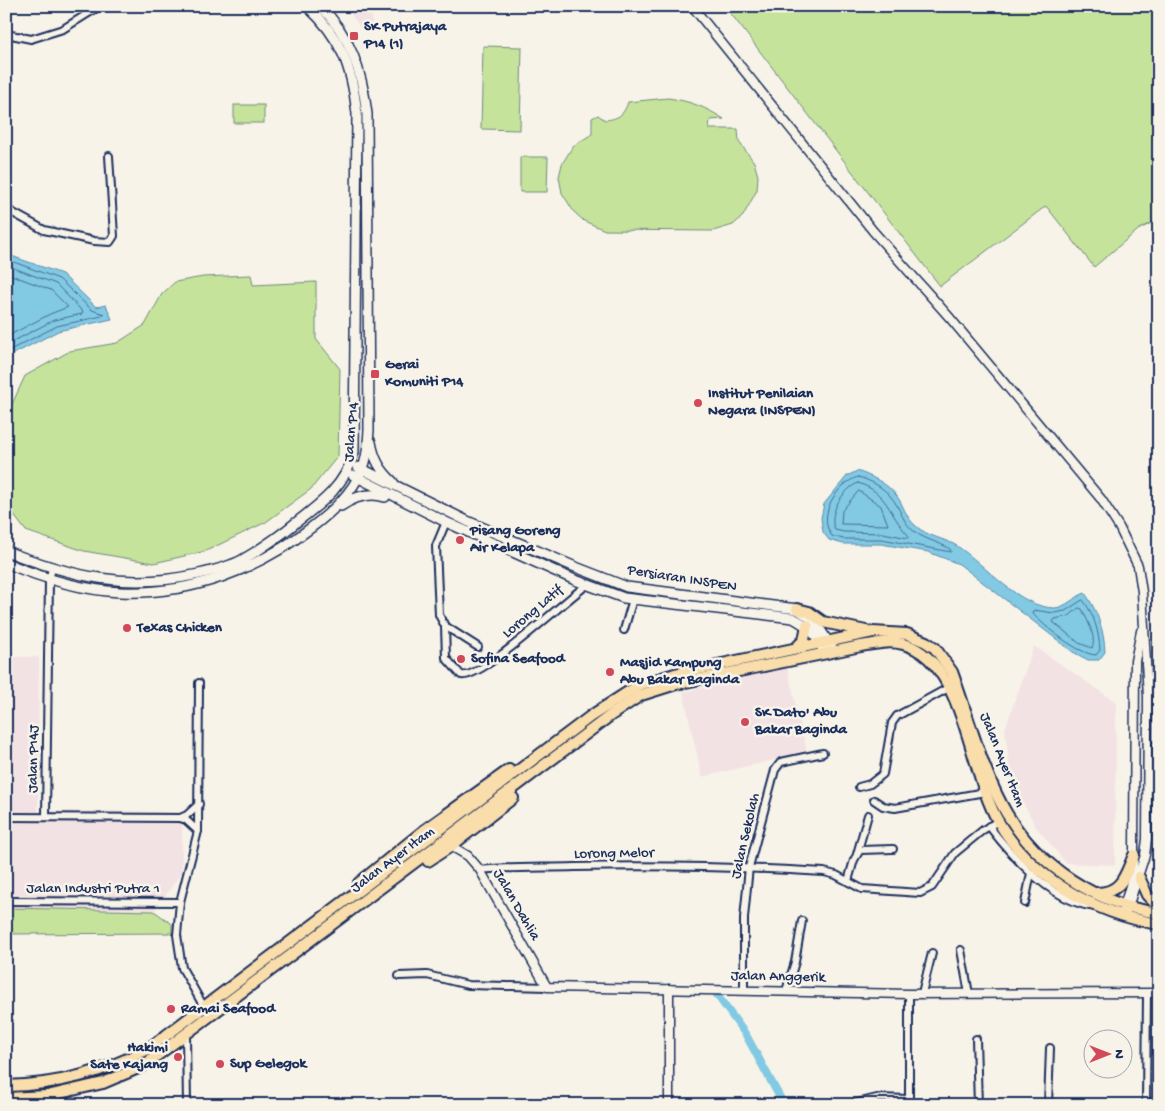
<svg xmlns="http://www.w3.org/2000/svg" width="1165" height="1111" viewBox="0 0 1165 1111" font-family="'Gochi Hand',sans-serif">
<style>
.built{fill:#f3e2e4}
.green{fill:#c6e39b;stroke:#70897c}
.water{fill:#82c9e3;stroke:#598bae}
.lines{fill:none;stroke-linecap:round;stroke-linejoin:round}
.shore{stroke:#446d93;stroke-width:1}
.canal{stroke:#82c9e3;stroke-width:8}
.minor-casing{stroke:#1b2f5e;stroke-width:10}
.tertiary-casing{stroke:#1b2f5e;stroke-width:11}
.secondary-casing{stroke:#1b2f5e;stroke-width:12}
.primary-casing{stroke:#1b2f5e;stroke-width:14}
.minor{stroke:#f7f3e8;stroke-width:6}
.tertiary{stroke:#f7f3e8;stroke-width:8}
.secondary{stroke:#f7f3e8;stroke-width:9}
.primary{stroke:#f9ddab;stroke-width:10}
.poi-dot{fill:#d1495b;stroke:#f7f3e8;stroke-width:2}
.labels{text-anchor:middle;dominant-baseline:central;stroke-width:5;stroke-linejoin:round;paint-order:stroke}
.poi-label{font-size:15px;font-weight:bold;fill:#1b2f5e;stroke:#f7f3e8;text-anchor:start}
.street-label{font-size:15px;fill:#1b2f5e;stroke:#f7f3e8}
</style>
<rect width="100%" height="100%" fill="#f7f3e8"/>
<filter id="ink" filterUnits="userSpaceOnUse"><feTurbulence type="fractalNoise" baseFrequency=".02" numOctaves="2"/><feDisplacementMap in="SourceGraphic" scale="10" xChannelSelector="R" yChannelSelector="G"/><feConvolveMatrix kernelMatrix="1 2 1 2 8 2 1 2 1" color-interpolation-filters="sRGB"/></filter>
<g filter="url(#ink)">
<g class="built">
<path d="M 345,6 L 372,6 L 372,24 L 360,27 Z"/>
<path d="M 1034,646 L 1116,702 L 1115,865 L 1066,863 L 1036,827 L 1011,780 L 1005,729 Z"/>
<path d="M 6,657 L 39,657 L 38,811 L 182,812 L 182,872 L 154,911 L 6,908 Z"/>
<path d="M 787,667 L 807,752 L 702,777 L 683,692 Z"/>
</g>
<g class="green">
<path d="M 725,6 L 1159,6 L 1159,219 L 1138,230 L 1094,267 L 1046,206 L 940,286 Z"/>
<path d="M 483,46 L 522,47 L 520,130 L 481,129 Z"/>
<path d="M 668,98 C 690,101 705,107 724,119 L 710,120 L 709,129 L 738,129 L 739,142 L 754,162 L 758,176 L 757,190 L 743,216 L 733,225 L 713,231 L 605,230 L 584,221 L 574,212 L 562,193 L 559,177 L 562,164 L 573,146 L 592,134 L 592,118 L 598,115 L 605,120 C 618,119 624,115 628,102 Z"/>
<rect x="234" y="105" width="30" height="18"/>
<path d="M 520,157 L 548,157 L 547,192 L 520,192 Z"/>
<path d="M 251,275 L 253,285 L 316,282 L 316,339 L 340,369 L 338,456 L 311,489 L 266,522 L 206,551 L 154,563 L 84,551 L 26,531 L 6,505 L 7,415 L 25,376 L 70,351 L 117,343 L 145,325 L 162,294 L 175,282 L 203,277 Z"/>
<path d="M 6,908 L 154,911 L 172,924 L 172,933 L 6,934 Z"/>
</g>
<g class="water">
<path d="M 6,254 L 62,274 L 96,307 L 106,305 L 112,319 L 58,331 L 6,358 Z"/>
<path d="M 857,471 C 871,476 887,483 896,495 C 904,505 905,517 916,526 C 928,537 944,538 957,546 C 986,565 1019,608 1055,608 C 1066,607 1074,597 1085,593 C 1098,612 1104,630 1105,652 L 1099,660 L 1088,660 L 1073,652 L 959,564 L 928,552 L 881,544 L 843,544 L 829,540 L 823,532 L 821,518 L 824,504 L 847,476 Z"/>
</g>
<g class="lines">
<g class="shore">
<path d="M 6,259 L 59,279 L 92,310 L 104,314 L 102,316 L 57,326 L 6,352"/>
<path d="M 6,265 L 56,284 L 83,312 L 82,314 L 54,320 L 6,345"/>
<path d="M 6,273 L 51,290 L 68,307 L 50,314 L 6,337"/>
<path d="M 858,477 C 870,480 883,487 891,497 C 901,508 902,523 915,532 C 926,540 939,542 950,549 L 951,552 L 882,539 L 843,539 L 832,536 C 816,516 837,483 858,477 Z"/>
<path d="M 858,483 C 888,492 889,515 908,535 L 908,538 L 883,533 L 844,532 L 835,530 C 827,514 843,489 858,483 Z"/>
<path d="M 859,491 L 881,506 L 888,525 L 841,524 L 842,511 Z"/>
<path d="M 1083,600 C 1094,614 1099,632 1100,650 L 1096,655 C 1078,654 1044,626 1032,613 L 1034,610 L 1054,613 L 1065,611 Z"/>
<path d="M 1079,608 L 1082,609 C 1087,620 1097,637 1092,648 L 1079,643 L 1053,622 L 1055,619 L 1069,616 Z"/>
</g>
<path class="canal" d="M 717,995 L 746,1035 L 784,1105"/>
<g class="minor-casing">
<g id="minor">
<path d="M 6,34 L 31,39 L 63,29 L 100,6"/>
<path d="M 6,209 L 44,230 L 94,241 L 110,242 L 114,236 L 109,156"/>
<path d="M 446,522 L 436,546 L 439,615 L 445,626 L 478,647"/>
<path d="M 445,626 L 446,658 L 461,675 C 480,681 566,599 587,585"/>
<path d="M 624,630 L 633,599"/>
<path d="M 199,683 L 198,831 L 180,902 L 177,935 L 182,968 L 204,1007"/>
<path d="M 859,787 L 870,784 L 883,774 L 892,723 L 897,716 L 950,687"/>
<path d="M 874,800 L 883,806 L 895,808 L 985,792"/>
<path d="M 6,817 L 180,818 L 186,820 L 198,831"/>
<path d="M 46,817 L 49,579 L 52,569"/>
<path d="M 180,818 L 187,815 L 199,804"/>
<path d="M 989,826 C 1014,859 1053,902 1095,907"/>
<path d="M 857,854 L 868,815"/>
<path d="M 480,870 C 512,867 543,868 575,867 C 658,865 741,867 824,872 L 836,875 L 862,889 L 920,893 L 932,887 L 955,853 L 983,830 L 998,821"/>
<path d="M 848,881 L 854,860 L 860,850 L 893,849"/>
<path d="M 6,901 L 180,902"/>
<path d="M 1025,903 L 1031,873"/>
<path d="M 961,950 L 969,994"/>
<path d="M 399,976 L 427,975 L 468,985 L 547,987"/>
<path d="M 744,991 L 744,918 L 749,867 L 775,770 L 781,762 L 823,753"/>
<path d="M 786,991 L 795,962 L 802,921"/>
<path d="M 922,993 L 932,953"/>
<path d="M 186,1035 L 187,1105"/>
<path d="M 976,1039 L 978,1105"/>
<path d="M 848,1105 L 877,1098 L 909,1099"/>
<path d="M 909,1105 L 909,994"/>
<path d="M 1048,1105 L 1050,1048"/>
<path d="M 1146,1105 L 1147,993"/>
</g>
</g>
<g class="tertiary-casing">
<g id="tertiary">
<path d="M 692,6 L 873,231 L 950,318 L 1101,499 L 1119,527 L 1138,566 L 1142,592 L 1148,697 L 1147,839 L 1145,855 L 1127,910"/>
<path d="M 451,846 L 468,856 L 480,870 L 547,987 L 909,994 L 1159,993"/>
<path d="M 1123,910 L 1133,875 L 1134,855 L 1135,661 L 1141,631"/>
<path d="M 669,1105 L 669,989"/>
</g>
</g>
<g class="secondary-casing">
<g id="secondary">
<path d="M 371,442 C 374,459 380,470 393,482"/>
<path d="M 358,467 L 467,521 L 573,566 L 627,587 L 797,609 L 814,620 L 832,648"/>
<path d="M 353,475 L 446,522 L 575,580 L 624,598 L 793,618 C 810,627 818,635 824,653"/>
<path d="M 341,506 C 354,497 370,492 385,497"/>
<path d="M 6,551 C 73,577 127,590 199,574 C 212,571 229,567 242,560 C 261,549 281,535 298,521 C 323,502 346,484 354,452 L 357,114 C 352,68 342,38 307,6"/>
<path d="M 6,563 C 42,578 80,590 120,592 C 191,595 257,570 312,527 C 333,511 351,494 362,470 C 368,458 368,443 369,430 L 367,114 C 362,72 351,36 320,6"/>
</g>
</g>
<g class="primary-casing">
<g id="primary">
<path d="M 797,609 L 809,612 L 823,622 L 866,631"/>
<path d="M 796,648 L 804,640 L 807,625"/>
<path d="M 428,861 L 451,846 L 513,798"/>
<path d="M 1139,877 L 1147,895 L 1159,907"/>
<path d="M 359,883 L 426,829 L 509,770"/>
<path d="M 1097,893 C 1122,893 1125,875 1134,855"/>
<path d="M 6,1086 C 57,1085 103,1073 148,1049 L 591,716 L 639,685 L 675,674 L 873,632 L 907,634 L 926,642 L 935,648 L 952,672 C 968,716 984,776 1007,814 C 1039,867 1098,905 1159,913"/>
<path d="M 6,1098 L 47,1096 L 103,1083 L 143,1066 L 611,715 L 641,695 L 676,684 L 861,646 C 875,644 889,640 903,644 C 964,659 969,772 998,821 C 1031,878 1095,914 1159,924"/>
</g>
</g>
<use href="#minor" class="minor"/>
<use href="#tertiary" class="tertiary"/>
<use href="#secondary" class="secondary"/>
<use href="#primary" class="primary"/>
</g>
</g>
<g class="poi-dot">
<rect x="349" y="31" width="10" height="10" rx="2.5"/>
<rect x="370" y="369" width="10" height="10" rx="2.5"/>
<circle cx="698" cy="403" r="5"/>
<circle cx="460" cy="540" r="5"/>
<circle cx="127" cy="628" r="5"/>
<circle cx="461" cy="659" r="5"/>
<circle cx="610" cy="672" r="5"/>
<circle cx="745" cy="722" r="5"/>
<circle cx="171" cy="1009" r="5"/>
<circle cx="178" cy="1057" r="5"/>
<circle cx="220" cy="1064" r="5"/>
</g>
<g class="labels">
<g class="poi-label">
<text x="364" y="27">SK Putrajaya<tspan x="364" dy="17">P14 (1)</tspan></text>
<text x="385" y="365">Gerai<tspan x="385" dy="17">Komuniti P14</tspan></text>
<text x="708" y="394">Institut Penilaian<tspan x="708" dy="17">Negara (INSPEN)</tspan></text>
<text x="470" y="531">Pisang Goreng<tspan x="470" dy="17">Air Kelapa</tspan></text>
<text x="137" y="628">Texas Chicken</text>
<text x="471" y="659">Sofina Seafood</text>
<text x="620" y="663">Masjid Kampung<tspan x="620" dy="17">Abu Bakar Baginda</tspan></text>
<text x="755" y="713">SK Dato' Abu<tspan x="755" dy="17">Bakar Baginda</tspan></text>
<text x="181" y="1009">Ramai Seafood</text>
<text x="168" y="1048" text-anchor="end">Hakimi<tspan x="168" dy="17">Sate Kajang</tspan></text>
<text x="230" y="1064">Sup Gelegok</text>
</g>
<g class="street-label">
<text transform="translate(352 432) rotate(-85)">Jalan P14</text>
<text transform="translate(682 579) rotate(9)">Persiaran INSPEN</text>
<text transform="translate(533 612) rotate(-40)">Lorong Latif</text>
<text transform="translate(34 759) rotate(-89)">Jalan P14J</text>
<text transform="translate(1002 760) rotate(68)">Jalan Ayer Itam</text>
<text transform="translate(746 836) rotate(-77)">Jalan Sekolah</text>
<text transform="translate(614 854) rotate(-1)">Lorong Melor</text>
<text transform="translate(393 860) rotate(-37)">Jalan Ayer Itam</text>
<text x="93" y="889">Jalan Industri Putra 1</text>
<text transform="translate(516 905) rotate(60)">Jalan Dahlia</text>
<text transform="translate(778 977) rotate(1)">Jalan Anggerik</text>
</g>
</g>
<rect width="1165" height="1111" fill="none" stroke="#f7f3e8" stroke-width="25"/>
<rect x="12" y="12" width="1140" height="1086" fill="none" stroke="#1b2f5e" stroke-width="2" filter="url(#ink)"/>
<g transform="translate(1108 1054) rotate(90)"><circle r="24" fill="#f7f3e8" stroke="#9fa5b1"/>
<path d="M0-4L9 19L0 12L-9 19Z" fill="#d1495b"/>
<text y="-8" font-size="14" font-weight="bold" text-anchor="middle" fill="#1b2f5e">N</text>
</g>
</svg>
